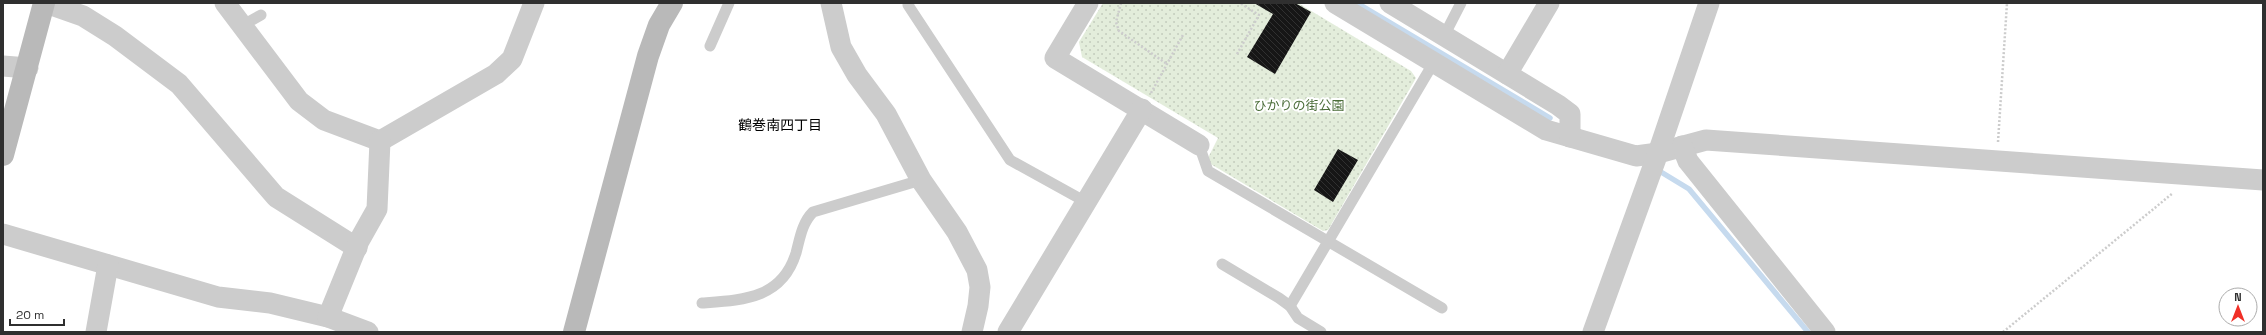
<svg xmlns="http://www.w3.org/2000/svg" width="2266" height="335" viewBox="0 0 2266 335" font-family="'Space Grotesk','Noto Sans JP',sans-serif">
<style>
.park{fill:url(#park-dots)}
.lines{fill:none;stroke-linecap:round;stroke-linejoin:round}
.stream{stroke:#c6daee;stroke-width:5.5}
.building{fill:url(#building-back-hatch)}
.path{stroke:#ccc;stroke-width:2.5;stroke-dasharray:2 2;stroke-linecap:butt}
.lane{stroke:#ccc;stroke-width:11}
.street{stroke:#ccc;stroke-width:21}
.secondary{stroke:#b9b9b9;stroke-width:22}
.labels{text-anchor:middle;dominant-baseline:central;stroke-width:4;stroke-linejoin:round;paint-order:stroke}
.park-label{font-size:13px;fill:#4b6d39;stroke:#fff}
.neighbourhood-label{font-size:14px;fill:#000;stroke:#fff}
</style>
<defs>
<pattern id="park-dots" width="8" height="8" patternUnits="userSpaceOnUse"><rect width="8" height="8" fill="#e3eddb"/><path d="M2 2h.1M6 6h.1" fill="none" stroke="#c3ccbc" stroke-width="1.8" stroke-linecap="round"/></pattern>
<pattern id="building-back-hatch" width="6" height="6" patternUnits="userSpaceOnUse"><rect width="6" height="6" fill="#161616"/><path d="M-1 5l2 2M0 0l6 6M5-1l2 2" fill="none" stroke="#303030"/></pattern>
</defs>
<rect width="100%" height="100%" fill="#fff"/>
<path class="park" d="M 1103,3 L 1298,3 L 1411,71 L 1416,78 L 1328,230 L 1323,231 L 1209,163 L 1209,156 L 1218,138 L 1082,57 L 1079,42 Z"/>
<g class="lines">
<g class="stream">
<path d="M 1357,3 L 1550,118"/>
<path d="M 1661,172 L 1689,189 L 1808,332"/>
</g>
</g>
<g class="building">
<path d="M 1254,3 L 1295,3 L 1311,12 L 1275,74 L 1247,57 L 1273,14 Z"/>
<path d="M 1338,149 L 1358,160 L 1333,202 L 1314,190 Z"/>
</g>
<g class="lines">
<g class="path">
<path d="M 1121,3 L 1116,22 L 1119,31 L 1167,64"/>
<path d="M 1237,54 L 1259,15 L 1240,3"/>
<path d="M 1151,93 L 1183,35"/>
<path d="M 1998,142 L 2007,3"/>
<path d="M 2003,332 L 2173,193"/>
</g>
<g class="lane">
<path d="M 909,3 L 908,5 L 1010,160 L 1086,202"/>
<path d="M 243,25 L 261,15"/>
<path d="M 1444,36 L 1461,3"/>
<path d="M 710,46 L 729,3"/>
<path d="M 1199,145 L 1208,171 L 1442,308"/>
<path d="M 1222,264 L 1279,298 L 1290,306 L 1298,318 L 1321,332"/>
<path d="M 702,303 C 743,300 782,299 796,253 C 800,238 802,223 813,212 L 921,180"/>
<path d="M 1290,306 L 1434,62"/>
</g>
<g class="street">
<path d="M 46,3 L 83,16 L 115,36 L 179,84 L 276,197 L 357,248"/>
<path d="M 225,3 L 299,101 L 324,120 L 380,141"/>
<path d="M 831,3 L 841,47 L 857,75 L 886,114 L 921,180 L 957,232 L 977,270 L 980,287 L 978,306 L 972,332"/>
<path d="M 1088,3 L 1055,58 L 1199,145"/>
<path d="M 1335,3 L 1546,130 L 1636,156 L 1658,153 L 1706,140 L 2263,180"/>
<path d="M 1390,3 L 1558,105 L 1570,114 L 1570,137"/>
<path d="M 3,66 L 28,68"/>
<path d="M 1507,74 L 1549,3"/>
<path d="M 380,141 L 496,74 L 512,59 L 534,3"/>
<path d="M 1682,146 L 1688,161 L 1825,332"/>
<path d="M 3,234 L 218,297 L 270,303 L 328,317 L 368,332"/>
<path d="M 328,317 L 359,241 L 377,209 L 380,141"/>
<path d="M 96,332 L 108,265"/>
<path d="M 1008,332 L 1142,109"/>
<path d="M 1593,332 L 1658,153 L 1709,3"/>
</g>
<g class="secondary">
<path d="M 3,155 L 44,3"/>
<path d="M 574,332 L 648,56 L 659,25 L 672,3"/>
</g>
</g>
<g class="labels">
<g class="park-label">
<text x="1299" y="105">ひかりの街公園</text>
</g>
<g class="neighbourhood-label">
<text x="780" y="125">鶴巻南四丁目</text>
</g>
</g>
<rect width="2266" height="335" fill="none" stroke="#2f2f2f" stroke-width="8"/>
<g transform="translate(2238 307)"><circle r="19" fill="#ffffff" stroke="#acacac"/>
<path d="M0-3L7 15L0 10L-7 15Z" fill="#f02f27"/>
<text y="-6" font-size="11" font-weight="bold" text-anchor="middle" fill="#2f2f2f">N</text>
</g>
<path d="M10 319v6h54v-6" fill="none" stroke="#2f2f2f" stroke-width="2"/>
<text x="16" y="319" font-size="12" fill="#2f2f2f" stroke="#ffffff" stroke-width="3" paint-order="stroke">20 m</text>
</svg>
